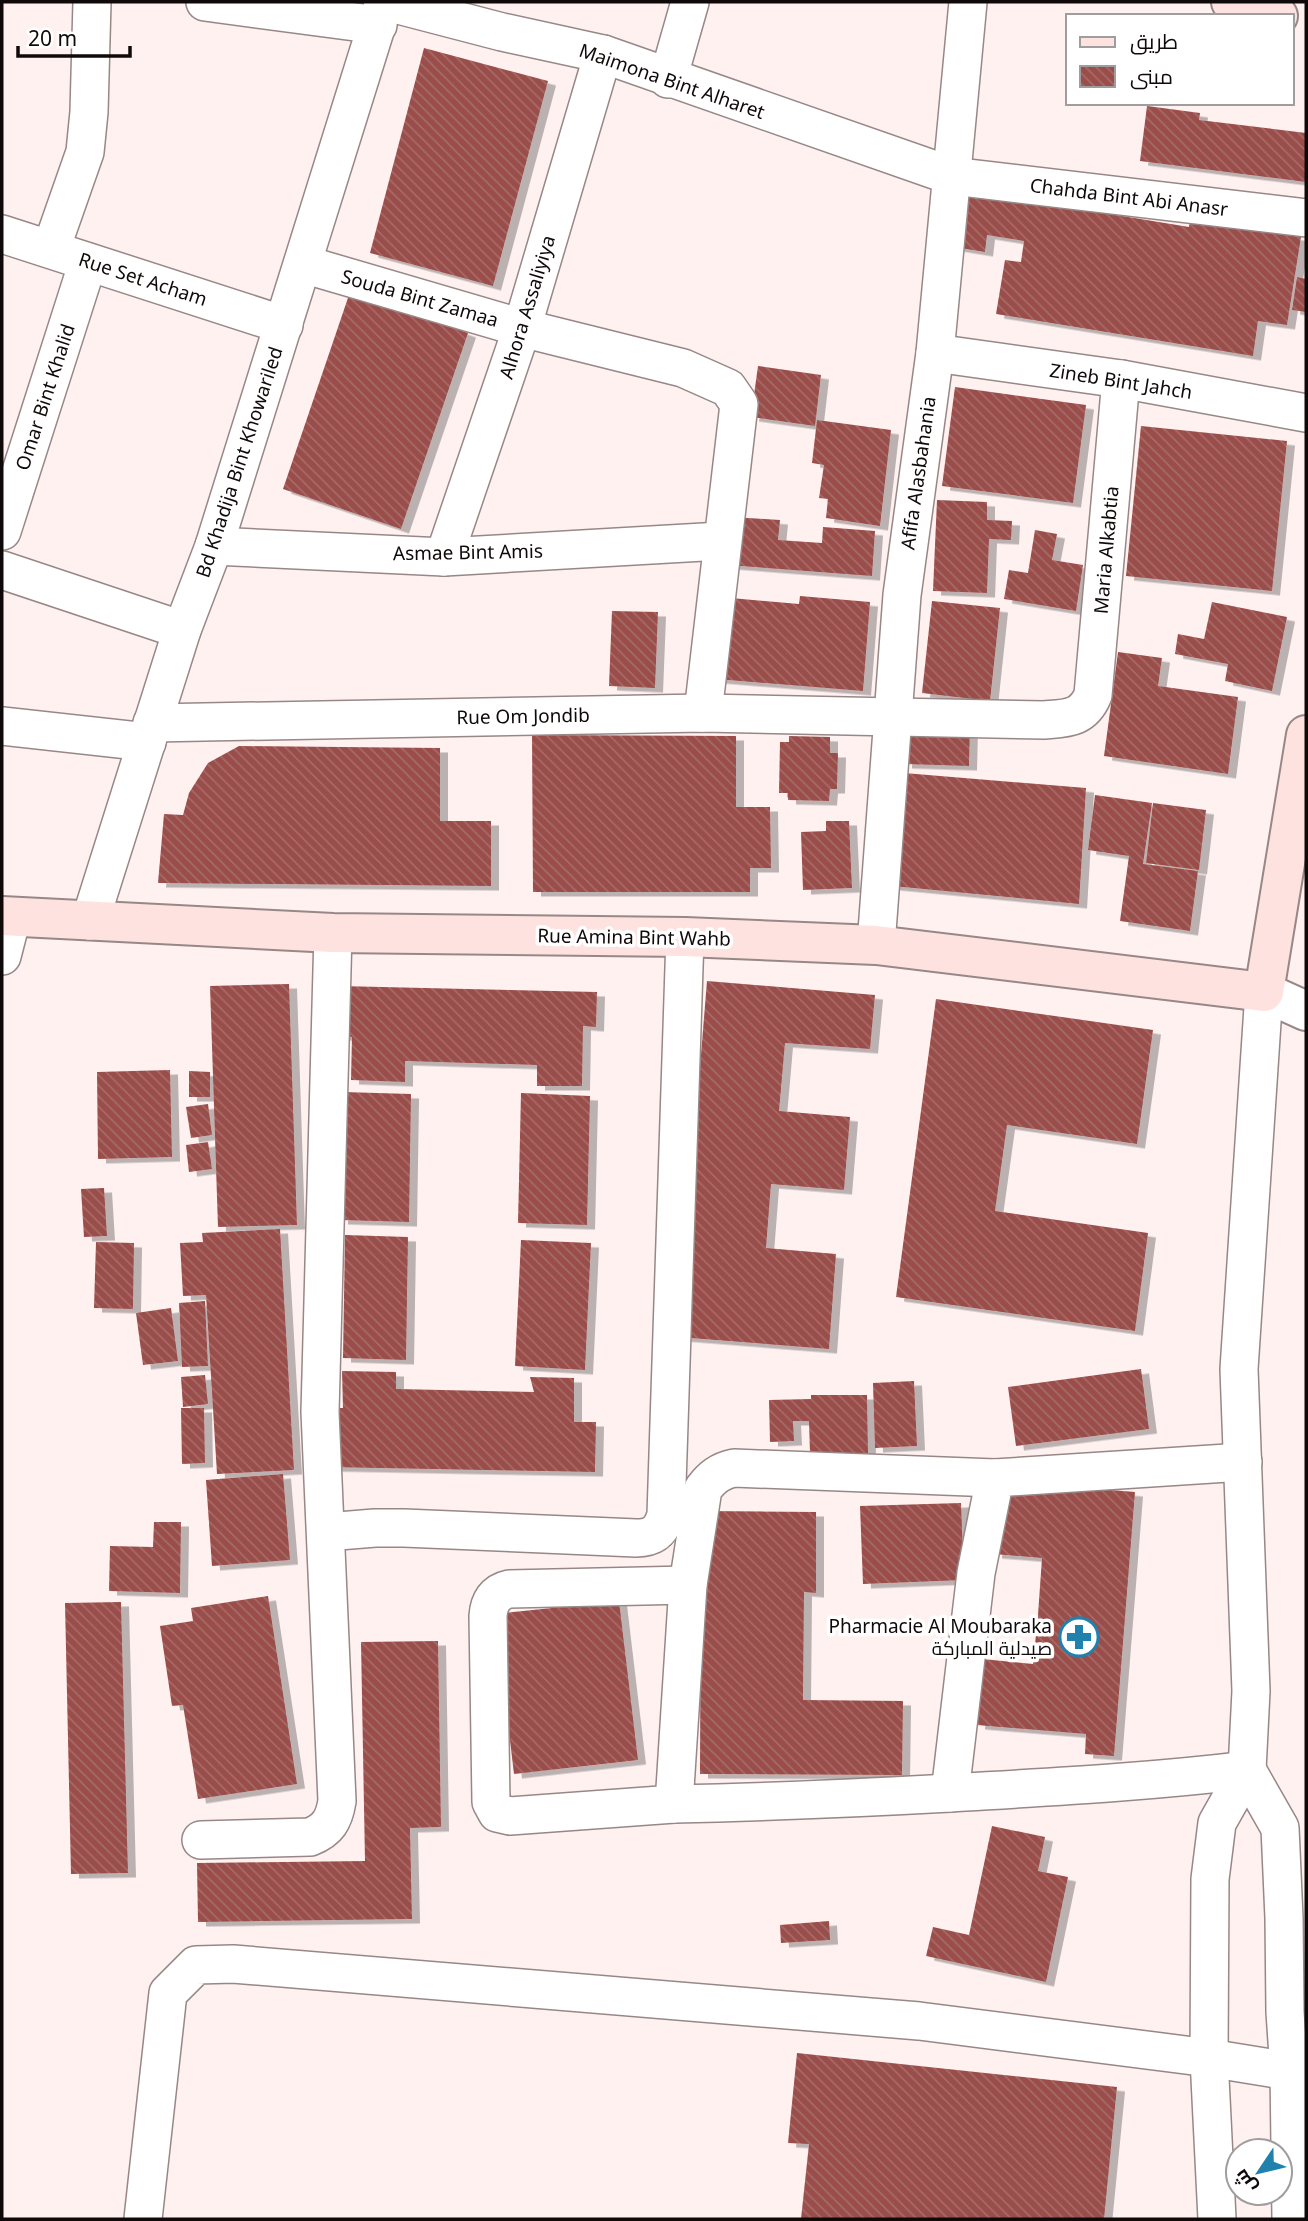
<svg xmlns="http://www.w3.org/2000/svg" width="1308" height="2221" viewBox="0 0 1308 2221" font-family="'Noto Sans',Cairo,sans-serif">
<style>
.building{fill:url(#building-back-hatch);filter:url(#shadow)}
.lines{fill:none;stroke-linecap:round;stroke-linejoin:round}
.minor-casing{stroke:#978887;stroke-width:40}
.tertiary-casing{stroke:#978887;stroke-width:42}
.secondary-casing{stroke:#978887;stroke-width:42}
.minor{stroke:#fff;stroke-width:37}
.tertiary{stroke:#fff;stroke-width:38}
.secondary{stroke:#fde2e0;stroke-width:38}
.labels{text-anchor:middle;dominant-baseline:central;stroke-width:7;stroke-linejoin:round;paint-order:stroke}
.street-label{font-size:19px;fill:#0f0a09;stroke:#fff}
.poi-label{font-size:19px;fill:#0f0a09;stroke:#fff;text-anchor:end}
</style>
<defs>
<pattern id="building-back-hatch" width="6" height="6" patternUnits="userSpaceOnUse" patternTransform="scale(1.75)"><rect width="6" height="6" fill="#9b4d4a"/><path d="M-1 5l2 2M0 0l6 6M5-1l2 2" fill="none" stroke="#a36c6a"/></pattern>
<filter id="shadow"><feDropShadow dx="8" dy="4.5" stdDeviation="0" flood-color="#0004"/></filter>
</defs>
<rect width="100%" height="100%" fill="#fef1f0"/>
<g class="building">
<path d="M 424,48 L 548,81 L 493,286 L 370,253 Z"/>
<path d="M 1147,106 L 1200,113 L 1199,120 L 1306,133 L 1306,182 L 1140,161 Z"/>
<path d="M 958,189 L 1189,227 L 1190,219 L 1301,237 L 1287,325 L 1258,321 L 1253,356 L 996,314 L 1005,260 L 1021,262 L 1024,241 L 987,235 L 985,252 L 948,246 Z"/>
<path d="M 1297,277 L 1306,279 L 1306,312 L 1292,310 Z"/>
<path d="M 350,292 L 468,333 L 401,529 L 283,489 Z"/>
<path d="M 758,366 L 821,375 L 815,426 L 751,417 Z"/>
<path d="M 955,387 L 1086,405 L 1073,503 L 942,486 Z"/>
<path d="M 817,420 L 891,430 L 880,526 L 826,518 L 828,499 L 819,498 L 824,465 L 812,463 Z"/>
<path d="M 1141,426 L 1287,441 L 1272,591 L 1126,576 Z"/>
<path d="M 937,500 L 987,502 L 987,520 L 1012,521 L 1011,540 L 989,539 L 987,593 L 933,591 Z"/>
<path d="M 732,517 L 780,520 L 778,540 L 822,543 L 823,527 L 875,531 L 872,576 L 728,565 Z"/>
<path d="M 1035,530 L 1057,534 L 1052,560 L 1083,565 L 1076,611 L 1004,599 L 1009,570 L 1028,573 Z"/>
<path d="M 800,596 L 870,602 L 863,691 L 716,679 L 731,598 L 799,604 Z"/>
<path d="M 932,601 L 1000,608 L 990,701 L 922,693 Z"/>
<path d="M 1212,602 L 1287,617 L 1272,691 L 1225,681 L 1228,664 L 1175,654 L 1178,634 L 1204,639 Z"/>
<path d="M 612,611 L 658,612 L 655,688 L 609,686 Z"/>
<path d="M 1118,652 L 1162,658 L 1158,686 L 1238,697 L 1228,774 L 1104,756 Z"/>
<path d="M 905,723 L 970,725 L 969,766 L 904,764 Z"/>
<path d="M 532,735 L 736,736 L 736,807 L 770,807 L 771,868 L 750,868 L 750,892 L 533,892 Z"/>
<path d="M 789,736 L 830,737 L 830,753 L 838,753 L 837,789 L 830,789 L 829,801 L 788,800 L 788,793 L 779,793 L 780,742 L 789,742 Z"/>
<path d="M 239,746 L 440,748 L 440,821 L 491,821 L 491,886 L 158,883 L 164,814 L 183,815 L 189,793 L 208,763 Z"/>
<path d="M 892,772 L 1086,788 L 1079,904 L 882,885 Z"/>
<path d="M 1095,795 L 1152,803 L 1143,864 L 1198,871 L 1190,931 L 1120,921 L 1129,856 L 1088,850 Z"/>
<path d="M 1153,803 L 1206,810 L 1199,870 L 1146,863 Z"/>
<path d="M 826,821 L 849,821 L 852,888 L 803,890 L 801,832 L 826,831 Z"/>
<path d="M 707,981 L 875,995 L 870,1049 L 785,1043 L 779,1111 L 850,1117 L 844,1190 L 771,1184 L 766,1248 L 836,1254 L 829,1349 L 678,1337 Z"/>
<path d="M 289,984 L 297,1225 L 218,1227 L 210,986 Z"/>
<path d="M 339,986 L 597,992 L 596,1027 L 583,1026 L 582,1086 L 537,1086 L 537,1065 L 405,1061 L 405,1082 L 351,1080 L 352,1037 L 339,1036 Z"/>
<path d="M 936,999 L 1153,1030 L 1137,1144 L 1007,1125 L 995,1211 L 1148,1233 L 1135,1331 L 896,1297 Z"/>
<path d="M 170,1070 L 172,1157 L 98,1159 L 97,1072 Z"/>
<path d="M 189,1071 L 210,1072 L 210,1097 L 189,1097 Z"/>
<path d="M 343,1092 L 411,1094 L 409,1222 L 340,1220 Z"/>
<path d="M 521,1093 L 590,1096 L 587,1225 L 518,1223 Z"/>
<path d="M 208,1104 L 212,1135 L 191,1138 L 186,1107 Z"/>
<path d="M 208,1142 L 212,1169 L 189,1172 L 186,1145 Z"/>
<path d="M 104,1188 L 107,1236 L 84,1237 L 81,1189 Z"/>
<path d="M 280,1229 L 294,1470 L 217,1474 L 206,1295 L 183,1296 L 180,1243 L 203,1242 L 202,1233 Z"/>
<path d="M 345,1235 L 408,1237 L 406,1360 L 343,1358 Z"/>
<path d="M 521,1240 L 591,1243 L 585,1370 L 515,1366 Z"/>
<path d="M 96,1242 L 134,1243 L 133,1309 L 94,1308 Z"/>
<path d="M 205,1301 L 208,1366 L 182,1367 L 179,1303 Z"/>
<path d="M 171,1308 L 178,1361 L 143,1365 L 136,1313 Z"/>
<path d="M 1141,1369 L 1149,1429 L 1016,1446 L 1008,1387 Z"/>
<path d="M 342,1371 L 396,1372 L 396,1389 L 534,1392 L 530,1377 L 574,1378 L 574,1422 L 596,1422 L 595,1472 L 326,1467 L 334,1408 L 343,1408 Z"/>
<path d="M 205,1375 L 208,1404 L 183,1407 L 181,1377 Z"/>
<path d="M 914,1381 L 917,1446 L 875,1448 L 873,1383 Z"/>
<path d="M 811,1395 L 867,1395 L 868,1453 L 810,1453 L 809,1421 L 793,1421 L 794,1441 L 770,1442 L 769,1400 L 811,1399 Z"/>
<path d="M 181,1408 L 204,1408 L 205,1463 L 182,1464 Z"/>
<path d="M 283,1474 L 290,1560 L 212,1566 L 206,1480 Z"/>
<path d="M 1000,1481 L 1135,1492 L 1114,1756 L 1085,1754 L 1086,1734 L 977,1725 L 982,1659 L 1033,1664 L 1038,1615 L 1042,1558 L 994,1554 Z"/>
<path d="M 961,1503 L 964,1580 L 863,1584 L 860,1506 Z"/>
<path d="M 701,1511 L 816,1512 L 816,1593 L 804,1592 L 803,1700 L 903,1701 L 902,1775 L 700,1774 Z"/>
<path d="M 154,1522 L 181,1522 L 180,1593 L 109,1591 L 110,1546 L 153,1547 Z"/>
<path d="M 268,1596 L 297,1784 L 198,1799 L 183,1705 L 172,1706 L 160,1626 L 193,1621 L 191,1608 Z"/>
<path d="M 619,1601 L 638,1760 L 514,1774 L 495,1614 Z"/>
<path d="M 121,1602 L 128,1873 L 71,1874 L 65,1603 Z"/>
<path d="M 438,1641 L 441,1827 L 410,1828 L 412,1919 L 198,1922 L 197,1863 L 365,1861 L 361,1642 Z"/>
<path d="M 992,1826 L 1045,1837 L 1038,1871 L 1068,1877 L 1046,1982 L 926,1956 L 933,1927 L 969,1935 Z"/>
<path d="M 829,1921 L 830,1940 L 781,1943 L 780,1925 Z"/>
<path d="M 797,2053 L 1117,2087 L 1104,2219 L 801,2219 L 809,2144 L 788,2143 Z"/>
</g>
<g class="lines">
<g class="minor-casing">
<g id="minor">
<path d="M 205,2 L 378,25"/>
<path d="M 387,2 L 502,32 L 603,54 L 952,176 L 1306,218"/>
<path d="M 668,79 L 690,2"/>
<path d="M 2,234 L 284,325"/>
<path d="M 51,249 L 85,152 L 89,112 L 92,2"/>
<path d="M 303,264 L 522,328 L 683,368 L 728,388 L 739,404 L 738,413 L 703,713"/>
<path d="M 935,353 L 1121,379 L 1306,413"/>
<path d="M 2,531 L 88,262"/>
<path d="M 214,546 L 444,557 L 721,541"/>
<path d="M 444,557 L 522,328 L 603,54"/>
<path d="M 2,570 L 182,630"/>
<path d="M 152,723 L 703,713 L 1044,720 C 1067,718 1083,719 1093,695 L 1121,379"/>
<path d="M 2,726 L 147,742"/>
<path d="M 90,921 L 182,630 L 214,546 L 384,2"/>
<path d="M 876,945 L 902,595 L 935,353 L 968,2"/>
<path d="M 2,956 L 12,917"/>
<path d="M 995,1478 L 734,1468 C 720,1471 712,1477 703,1489 L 688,1585 L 674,1804 C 766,1802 858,1798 950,1793 C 1049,1787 1148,1782 1247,1770"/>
<path d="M 326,1532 L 375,1528 L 404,1528 L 636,1538 C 653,1538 661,1532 666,1515 L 685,937"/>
<path d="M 1247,1770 L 1280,1828 L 1284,1918 L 1285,2012 L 1289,2071 L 1291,2219"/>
<path d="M 950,1793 L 976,1573 L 995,1478 L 1243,1462"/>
<path d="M 674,1804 L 510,1816 L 497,1813 L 491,1802 L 488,1616 C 489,1602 495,1592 509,1589 L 688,1585"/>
<path d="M 201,1840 L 310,1837 C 328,1830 334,1820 337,1801 L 320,1412 L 333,933"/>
<path d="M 143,2219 L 168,1993 L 196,1965 L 233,1964 L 919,2021 L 1209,2058 L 1289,2071"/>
<path d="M 1217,2219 L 1209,2058 L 1210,1879 L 1217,1823 L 1247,1770 L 1251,1691 L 1239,1369 L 1264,992"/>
</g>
</g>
<g class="tertiary-casing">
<path id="tertiary" d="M 1264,992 L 1306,1011"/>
</g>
<g class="secondary-casing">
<g id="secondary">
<path d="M 1231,2 L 1278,16"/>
<path d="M 2,916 L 333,933 L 685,937 L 876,945 L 1264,992 L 1306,735"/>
</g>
</g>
<use href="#minor" class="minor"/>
<use href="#tertiary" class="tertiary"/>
<use href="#secondary" class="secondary"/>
</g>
<defs>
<g id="pharmacy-ring" transform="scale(2.0125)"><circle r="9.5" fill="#fff" stroke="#2181ad" stroke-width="1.5"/><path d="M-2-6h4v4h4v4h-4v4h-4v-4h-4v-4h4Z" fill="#2181ad"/></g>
</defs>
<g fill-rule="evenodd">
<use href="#pharmacy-ring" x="1079" y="1637"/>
</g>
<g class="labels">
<g class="street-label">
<text transform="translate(672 81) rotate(19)">Maimona Bint Alharet</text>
<text transform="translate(1129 197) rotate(7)">Chahda Bint Abi Anasr</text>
<text transform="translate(143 279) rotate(18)">Rue Set Acham</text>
<text transform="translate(420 298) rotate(16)">Souda Bint Zamaa</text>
<text transform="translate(527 307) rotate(-73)">Alhora Assaliyiya</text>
<text transform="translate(1121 381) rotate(9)">Zineb Bint Jahch</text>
<text transform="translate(45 397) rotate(-72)">Omar Bint Khalid</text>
<text transform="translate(239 462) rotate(-72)">Bd Khadija Bint Khowariled</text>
<text transform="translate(918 473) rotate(-82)">Afifa Alasbahania</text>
<text transform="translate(1106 550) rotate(-85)">Maria Alkabtia</text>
<text transform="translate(468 552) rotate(-1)">Asmae Bint Amis</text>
<text transform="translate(523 716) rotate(-1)">Rue Om Jondib</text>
<text transform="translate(634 937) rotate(1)">Rue Amina Bint Wahb</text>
</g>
<g class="poi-label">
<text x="1052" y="1626">Pharmacie Al Moubaraka<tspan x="1052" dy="22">صيدلية المباركة</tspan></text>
</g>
</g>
<rect width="1308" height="2221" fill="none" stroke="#0f0a09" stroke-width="7"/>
<rect x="1066" y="14" width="228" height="91" fill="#ffffff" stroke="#9f9d9d" stroke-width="2"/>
<rect x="1080" y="37" width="35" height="10" fill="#fde2e0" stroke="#9f9d9d" stroke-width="2"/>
<text x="1130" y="49" font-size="21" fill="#0f0a09">طريق</text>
<rect x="1080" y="66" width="35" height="21" fill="url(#building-back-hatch)" stroke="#9f9d9d" stroke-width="2"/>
<text x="1130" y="84" font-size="21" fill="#0f0a09">مبنى</text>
<g transform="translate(1259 2172) rotate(235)"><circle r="33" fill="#ffffff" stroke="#9f9d9d" stroke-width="2"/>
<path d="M0-5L12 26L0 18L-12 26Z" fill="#2181ad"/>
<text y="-10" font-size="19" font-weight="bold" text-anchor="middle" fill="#0f0a09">ش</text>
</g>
<path d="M18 46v10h112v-10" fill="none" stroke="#0f0a09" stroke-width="3.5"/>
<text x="28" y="46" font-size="21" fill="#0f0a09" stroke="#ffffff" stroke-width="5" paint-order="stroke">20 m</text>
</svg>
